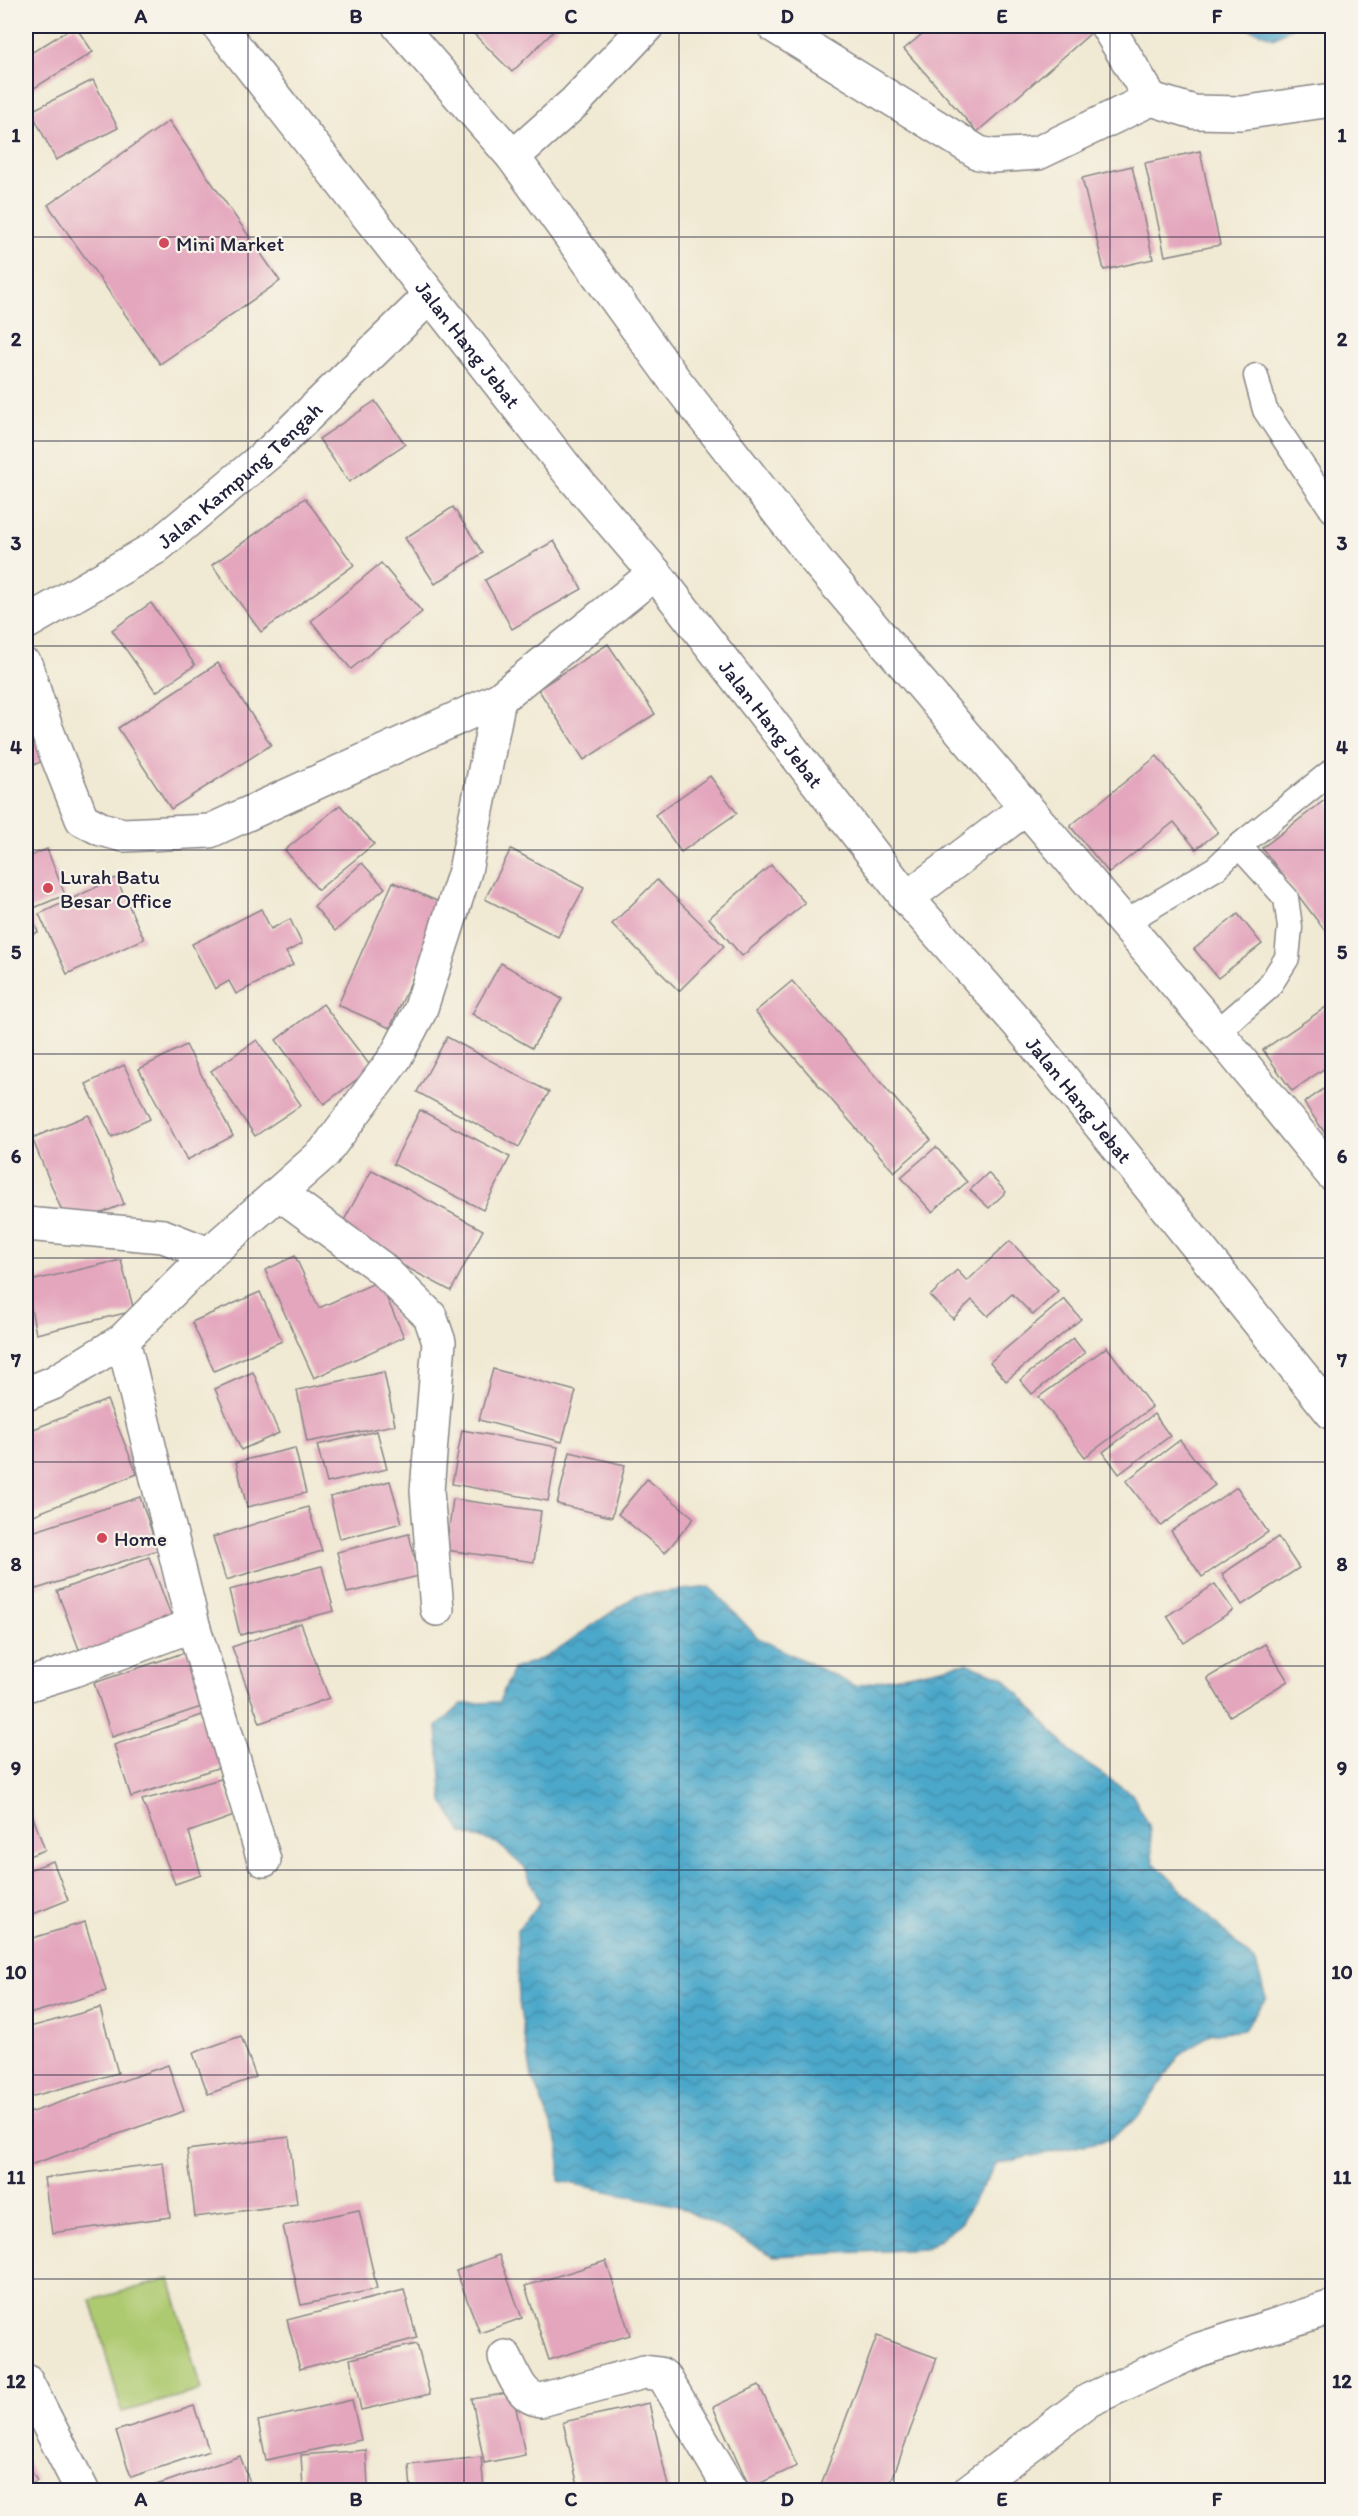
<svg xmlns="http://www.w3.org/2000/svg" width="1358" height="2516" viewBox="0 0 1358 2516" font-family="Itim,sans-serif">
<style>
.garden{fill:#aeca71;stroke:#687656;stroke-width:1.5}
.water{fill:url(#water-waves);stroke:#376582;stroke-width:1.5}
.building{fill:#e4a6bd}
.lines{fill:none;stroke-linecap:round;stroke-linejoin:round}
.service-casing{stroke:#898687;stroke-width:27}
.minor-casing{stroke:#898687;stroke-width:36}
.trunk-casing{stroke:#898687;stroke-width:36}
.service{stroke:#fff;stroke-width:24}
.minor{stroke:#fff;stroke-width:33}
.trunk{stroke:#fff;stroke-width:33}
.grid{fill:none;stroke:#22223b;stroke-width:1.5;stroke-opacity:0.55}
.poi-dot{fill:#d1495b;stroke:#f7f3e8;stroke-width:2}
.labels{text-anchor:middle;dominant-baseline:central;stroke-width:4.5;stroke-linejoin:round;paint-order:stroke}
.poi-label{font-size:21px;fill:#22223b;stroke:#f7f3e8;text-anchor:start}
.street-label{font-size:21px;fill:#22223b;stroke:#f7f3e8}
.neatline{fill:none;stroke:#22223b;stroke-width:2}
.grid-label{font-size:20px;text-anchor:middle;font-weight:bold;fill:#22223b}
</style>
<defs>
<pattern id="water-waves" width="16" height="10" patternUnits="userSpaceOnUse" patternTransform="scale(1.5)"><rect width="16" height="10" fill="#4ca8ca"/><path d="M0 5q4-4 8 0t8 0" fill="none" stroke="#3f88a5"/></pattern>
</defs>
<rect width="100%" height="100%" fill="#f7f3e8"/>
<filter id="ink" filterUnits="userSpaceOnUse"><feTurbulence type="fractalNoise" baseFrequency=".0167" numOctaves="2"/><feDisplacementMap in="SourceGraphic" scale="12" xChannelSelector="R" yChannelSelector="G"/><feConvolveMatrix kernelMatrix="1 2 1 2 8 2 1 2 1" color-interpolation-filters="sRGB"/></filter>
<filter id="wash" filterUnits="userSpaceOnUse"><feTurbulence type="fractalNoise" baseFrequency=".008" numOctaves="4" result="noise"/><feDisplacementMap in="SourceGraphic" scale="24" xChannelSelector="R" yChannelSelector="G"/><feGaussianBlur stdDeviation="1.35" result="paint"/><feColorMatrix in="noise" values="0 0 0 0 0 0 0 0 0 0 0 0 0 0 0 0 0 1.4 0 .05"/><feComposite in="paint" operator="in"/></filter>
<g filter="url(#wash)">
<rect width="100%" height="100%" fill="#f0e9d3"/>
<path class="garden" d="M 170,2279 L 201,2390 L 122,2412 L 91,2300 Z"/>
<g class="water">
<path d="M 1242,26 L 1294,26 L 1274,38 Z"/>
<path d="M 710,1587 L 758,1638 L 855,1686 L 966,1663 L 1003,1677 L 1075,1756 L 1132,1794 L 1149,1825 L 1153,1862 L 1256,1963 L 1266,1998 L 1244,2029 L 1210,2034 L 1178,2057 L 1138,2117 L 1108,2140 L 996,2164 L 959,2225 L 925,2249 L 774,2256 L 678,2206 L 559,2181 L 559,2145 L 532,2077 L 519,2003 L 517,1930 L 540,1903 L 525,1868 L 497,1843 L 462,1833 L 443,1802 L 437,1727 L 462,1704 L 499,1702 L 513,1669 L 546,1657 L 637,1595 Z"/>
</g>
<g id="blocks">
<g class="building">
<path d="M 26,26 L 36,26 L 26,34 Z"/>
<path d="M 75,26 L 93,52 L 26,93 L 26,56 Z"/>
<path d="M 466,26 L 559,26 L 512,72 Z"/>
<path d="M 932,26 L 1084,26 L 1091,33 L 977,132 L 904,49 Z"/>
<path d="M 93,80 L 118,128 L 56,160 L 31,111 Z"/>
<path d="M 169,121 L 280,281 L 160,364 L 48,205 Z"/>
<path d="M 1200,151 L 1220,245 L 1165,256 L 1145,163 Z"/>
<path d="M 1132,166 L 1153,259 L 1104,270 L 1082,178 Z"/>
<path d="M 375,401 L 405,444 L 349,482 L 319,439 Z"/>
<path d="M 305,498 L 354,565 L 261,632 L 212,565 Z"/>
<path d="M 453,507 L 483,553 L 435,584 L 405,538 Z"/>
<path d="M 554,541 L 582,589 L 512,629 L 485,580 Z"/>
<path d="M 381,563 L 422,612 L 351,669 L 311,621 Z"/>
<path d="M 151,603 L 195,665 L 156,692 L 112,630 Z"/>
<path d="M 608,644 L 655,714 L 584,760 L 538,689 Z"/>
<path d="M 218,663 L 271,745 L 171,809 L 118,728 Z"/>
<path d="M 26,720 L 44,760 L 26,769 Z"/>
<path d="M 1157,756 L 1218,832 L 1196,849 L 1174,822 L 1109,873 L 1070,826 Z"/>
<path d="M 710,776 L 737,813 L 681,852 L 655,815 Z"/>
<path d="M 1326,799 L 1332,806 L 1332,940 L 1262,848 Z"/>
<path d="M 340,805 L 374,844 L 318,890 L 285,850 Z"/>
<path d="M 47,849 L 65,895 L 29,910 L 38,932 L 26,937 L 26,858 Z"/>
<path d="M 511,849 L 584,888 L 558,937 L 485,899 Z"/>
<path d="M 362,863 L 385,888 L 335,931 L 314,906 Z"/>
<path d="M 771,865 L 805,903 L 742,956 L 709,918 Z"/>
<path d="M 116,878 L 144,939 L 67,974 L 39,914 Z"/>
<path d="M 657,880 L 724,946 L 679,991 L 612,924 Z"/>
<path d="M 393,882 L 446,905 L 390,1028 L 338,1005 Z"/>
<path d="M 261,909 L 271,929 L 290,919 L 302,944 L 286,952 L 293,965 L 236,994 L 229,981 L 215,989 L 192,944 Z"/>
<path d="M 1238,914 L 1262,944 L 1218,978 L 1194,949 Z"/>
<path d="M 501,963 L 562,999 L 532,1048 L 472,1014 Z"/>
<path d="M 26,968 L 29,968 L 27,1013 L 26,1013 Z"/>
<path d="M 792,981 L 931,1140 L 894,1172 L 755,1012 Z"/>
<path d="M 1332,1003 L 1332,1063 L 1292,1091 L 1263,1050 Z"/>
<path d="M 323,1004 L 372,1068 L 324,1104 L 276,1040 Z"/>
<path d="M 447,1037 L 549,1092 L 519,1147 L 417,1092 Z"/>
<path d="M 257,1040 L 301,1105 L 255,1136 L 211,1071 Z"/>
<path d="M 186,1045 L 233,1136 L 187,1160 L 139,1069 Z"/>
<path d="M 124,1065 L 150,1119 L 112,1137 L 86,1084 Z"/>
<path d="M 1332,1083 L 1332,1143 L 1304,1103 Z"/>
<path d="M 420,1110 L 510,1157 L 483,1210 L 393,1164 Z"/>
<path d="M 89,1115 L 124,1204 L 68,1226 L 32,1138 Z"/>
<path d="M 936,1147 L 967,1182 L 932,1212 L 901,1177 Z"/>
<path d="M 372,1170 L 483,1230 L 451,1291 L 338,1231 Z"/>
<path d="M 988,1173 L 1006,1192 L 989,1208 L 970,1190 Z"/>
<path d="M 1010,1241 L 1058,1291 L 1033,1315 L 1012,1294 L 988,1316 L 972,1300 L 953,1319 L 930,1296 L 957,1270 L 967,1281 Z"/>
<path d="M 295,1256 L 319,1308 L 379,1281 L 404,1337 L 314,1378 L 265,1270 Z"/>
<path d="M 121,1260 L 134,1311 L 36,1334 L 26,1282 Z"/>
<path d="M 260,1292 L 282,1341 L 214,1371 L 192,1322 Z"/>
<path d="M 1064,1299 L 1081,1319 L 1006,1381 L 990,1362 Z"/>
<path d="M 1073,1338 L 1085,1353 L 1032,1394 L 1020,1380 Z"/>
<path d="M 1107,1347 L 1152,1407 L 1085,1457 L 1039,1397 Z"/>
<path d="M 493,1369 L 576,1391 L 562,1442 L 479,1420 Z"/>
<path d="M 253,1372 L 279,1433 L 241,1450 L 215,1389 Z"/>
<path d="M 384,1372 L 395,1425 L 307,1442 L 297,1390 Z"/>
<path d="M 107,1400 L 137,1474 L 26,1518 L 26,1432 Z"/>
<path d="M 1154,1414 L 1170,1436 L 1119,1474 L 1103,1452 Z"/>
<path d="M 462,1430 L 558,1447 L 548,1501 L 452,1484 Z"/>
<path d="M 377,1431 L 387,1469 L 327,1483 L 317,1445 Z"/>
<path d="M 1180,1440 L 1215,1485 L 1161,1526 L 1126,1481 Z"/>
<path d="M 295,1448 L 306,1493 L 247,1507 L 236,1462 Z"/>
<path d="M 570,1452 L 625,1465 L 612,1517 L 557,1504 Z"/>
<path d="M 647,1479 L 694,1518 L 665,1553 L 618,1514 Z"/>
<path d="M 390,1481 L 402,1523 L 340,1539 L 330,1497 Z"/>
<path d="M 1237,1487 L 1268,1532 L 1202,1577 L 1171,1531 Z"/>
<path d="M 140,1497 L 158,1550 L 30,1591 L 26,1584 L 26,1534 Z"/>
<path d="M 453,1499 L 541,1511 L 534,1562 L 446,1550 Z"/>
<path d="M 308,1507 L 322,1551 L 226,1580 L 213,1537 Z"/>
<path d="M 409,1534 L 419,1576 L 347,1593 L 337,1552 Z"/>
<path d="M 1278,1537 L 1299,1568 L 1242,1605 L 1222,1574 Z"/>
<path d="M 149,1557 L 174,1623 L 82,1657 L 57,1591 Z"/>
<path d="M 322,1566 L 334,1611 L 240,1635 L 229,1590 Z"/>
<path d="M 1215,1584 L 1233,1610 L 1184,1643 L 1167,1616 Z"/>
<path d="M 301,1623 L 329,1698 L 260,1723 L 232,1647 Z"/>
<path d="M 1265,1644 L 1288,1681 L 1230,1716 L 1207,1678 Z"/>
<path d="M 189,1651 L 207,1705 L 112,1737 L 94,1683 Z"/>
<path d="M 211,1712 L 229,1764 L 131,1797 L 114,1745 Z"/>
<path d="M 221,1779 L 234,1816 L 189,1832 L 201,1875 L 175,1884 L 142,1800 Z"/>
<path d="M 26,1798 L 45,1850 L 26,1857 Z"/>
<path d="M 53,1861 L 68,1900 L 26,1917 L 26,1871 Z"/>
<path d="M 85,1922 L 106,1991 L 26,2015 L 26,1940 Z"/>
<path d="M 100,2008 L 118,2073 L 26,2098 L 26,2028 Z"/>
<path d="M 241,2036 L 256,2077 L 208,2094 L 193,2053 Z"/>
<path d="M 168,2065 L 184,2111 L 30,2165 L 26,2152 L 26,2114 Z"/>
<path d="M 289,2137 L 297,2204 L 195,2217 L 187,2150 Z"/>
<path d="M 163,2163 L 170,2217 L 52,2233 L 44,2178 Z"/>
<path d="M 359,2210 L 377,2289 L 301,2305 L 283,2226 Z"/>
<path d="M 499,2255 L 522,2318 L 480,2333 L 456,2271 Z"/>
<path d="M 606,2261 L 630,2335 L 549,2360 L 525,2286 Z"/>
<path d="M 404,2290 L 417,2338 L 300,2369 L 287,2320 Z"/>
<path d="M 877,2336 L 937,2358 L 888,2490 L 819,2490 Z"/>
<path d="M 417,2344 L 430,2394 L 361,2410 L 350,2359 Z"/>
<path d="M 759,2385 L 797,2466 L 750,2488 L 713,2407 Z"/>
<path d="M 513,2392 L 525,2455 L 484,2463 L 472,2399 Z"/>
<path d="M 352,2400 L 361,2440 L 266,2460 L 258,2421 Z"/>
<path d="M 649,2403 L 669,2490 L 579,2490 L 563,2422 Z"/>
<path d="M 194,2406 L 209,2451 L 131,2477 L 116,2431 Z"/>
<path d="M 366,2450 L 368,2485 L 303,2489 L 301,2455 Z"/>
<path d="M 240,2456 L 253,2490 L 152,2490 L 151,2487 Z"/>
<path d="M 481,2457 L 484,2490 L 411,2490 L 409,2465 Z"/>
<path d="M 26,2461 L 37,2481 L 26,2488 Z"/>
</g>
</g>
</g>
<g filter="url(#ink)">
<use href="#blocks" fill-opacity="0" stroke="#898687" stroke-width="1.5"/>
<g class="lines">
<g class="service-casing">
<g id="service">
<path d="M 1256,376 L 1265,410 L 1332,510"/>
<path d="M 1124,923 L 1216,868 L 1239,846 L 1332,771"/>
<path d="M 1217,1032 L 1268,988 L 1287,958 L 1290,927 L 1286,898 L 1239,846"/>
</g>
</g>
<g class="minor-casing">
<g id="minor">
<path d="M 774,26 L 979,153 L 993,156 L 1038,153 L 1151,99"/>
<path d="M 1107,26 L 1151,99 L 1194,112 L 1241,113 L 1332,100"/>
<path d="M 513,157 L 575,102 L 647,26"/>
<path id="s1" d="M 26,623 L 155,548 L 271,451 L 429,297"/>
<path d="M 26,666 L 46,728 L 82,819 L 101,829 L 123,835 L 210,831 L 499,699 L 655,573"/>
<path d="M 279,1193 L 380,1267 L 430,1316 L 439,1342 L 427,1491 L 437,1609"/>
<path d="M 26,1224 L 163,1236 L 209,1254"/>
<path d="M 123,1340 L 193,1625 L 264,1860"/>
<path d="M 26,1394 L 53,1383 L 123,1340 L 209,1254 L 324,1153 L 395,1058 L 420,1011 L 465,871 L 499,699"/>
<path d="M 26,1685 L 71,1671 L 193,1625"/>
<path d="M 505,2357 C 514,2374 520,2398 541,2400 L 644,2372 L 660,2374 L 665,2378 L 731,2490"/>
<path d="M 26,2381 L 82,2490"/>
<path d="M 970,2490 L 1089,2400 L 1198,2350 L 1332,2307"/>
</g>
</g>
<g class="trunk-casing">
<g id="trunk">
<path id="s2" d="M 219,26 L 569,472 L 655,573 L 907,898 L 1017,1022 L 1332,1413"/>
<path d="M 399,26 L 513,157 L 673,378 L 820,565 L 1217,1032 L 1332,1174"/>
<path d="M 907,898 L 1026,808"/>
</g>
</g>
<use href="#service" class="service"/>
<use href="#minor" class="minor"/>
<use href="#trunk" class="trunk"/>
</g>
</g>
<path class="grid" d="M 248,26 L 248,2490M 464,26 L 464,2490M 679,26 L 679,2490M 894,26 L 894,2490M 1110,26 L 1110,2490M 26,237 L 1332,237M 26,441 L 1332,441M 26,646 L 1332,646M 26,850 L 1332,850M 26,1054 L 1332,1054M 26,1258 L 1332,1258M 26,1462 L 1332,1462M 26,1666 L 1332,1666M 26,1870 L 1332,1870M 26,2075 L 1332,2075M 26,2279 L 1332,2279"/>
<g class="poi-dot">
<circle cx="164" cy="243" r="6"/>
<circle cx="48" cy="888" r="6"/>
<circle cx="102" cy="1538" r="6"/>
</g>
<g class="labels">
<g class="poi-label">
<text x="176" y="243">Mini Market</text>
<text x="60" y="876">Lurah Batu<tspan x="60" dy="24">Besar Office</tspan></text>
<text x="114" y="1538">Home</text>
</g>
<g class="street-label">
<text stroke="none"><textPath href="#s2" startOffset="404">Jalan Hang Jebat</textPath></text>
<text stroke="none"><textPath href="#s1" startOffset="261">Jalan Kampung Tengah</textPath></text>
<text stroke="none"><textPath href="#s2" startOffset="890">Jalan Hang Jebat</textPath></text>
<text stroke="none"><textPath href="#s2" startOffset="1376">Jalan Hang Jebat</textPath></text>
</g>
</g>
<rect width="1358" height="2516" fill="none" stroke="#f7f3e8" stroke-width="66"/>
<rect x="33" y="33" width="1292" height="2450" class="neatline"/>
<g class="grid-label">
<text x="141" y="23">A</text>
<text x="356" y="23">B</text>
<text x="571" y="23">C</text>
<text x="787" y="23">D</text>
<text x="1002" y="23">E</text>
<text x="1217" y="23">F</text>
<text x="16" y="142">1</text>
<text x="1342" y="142">1</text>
<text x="16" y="346">2</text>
<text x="1342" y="346">2</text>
<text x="16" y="550">3</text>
<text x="1342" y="550">3</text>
<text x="16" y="754">4</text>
<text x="1342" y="754">4</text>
<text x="16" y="959">5</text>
<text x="1342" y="959">5</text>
<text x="16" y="1163">6</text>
<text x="1342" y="1163">6</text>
<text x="16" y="1367">7</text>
<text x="1342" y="1367">7</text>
<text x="16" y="1571">8</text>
<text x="1342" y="1571">8</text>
<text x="16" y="1775">9</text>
<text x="1342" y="1775">9</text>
<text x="16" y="1979">10</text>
<text x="1342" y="1979">10</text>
<text x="16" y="2184">11</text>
<text x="1342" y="2184">11</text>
<text x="16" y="2388">12</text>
<text x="1342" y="2388">12</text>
<text x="141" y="2506">A</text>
<text x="356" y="2506">B</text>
<text x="571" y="2506">C</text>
<text x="787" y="2506">D</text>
<text x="1002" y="2506">E</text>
<text x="1217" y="2506">F</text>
</g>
</svg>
